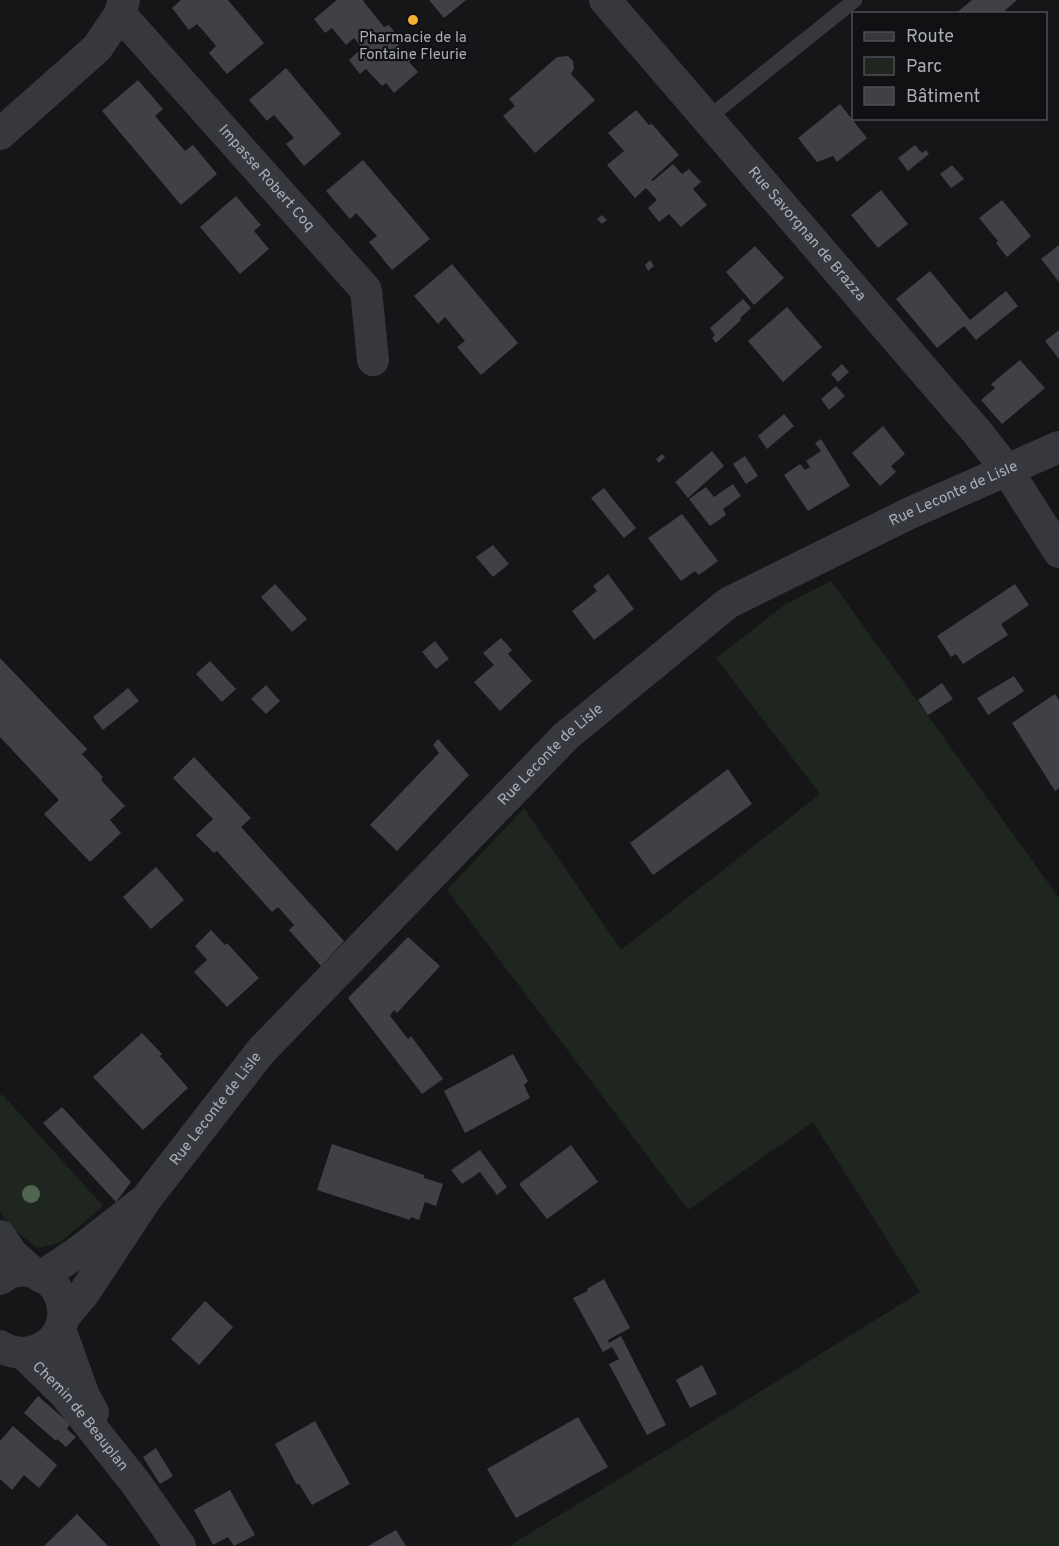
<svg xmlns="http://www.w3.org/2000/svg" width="1059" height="1546" viewBox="0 0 1059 1546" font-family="Overpass,sans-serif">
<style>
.green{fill:#1e261f}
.building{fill:#404145}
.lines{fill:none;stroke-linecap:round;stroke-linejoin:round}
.service{stroke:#37383d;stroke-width:15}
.minor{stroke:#37383d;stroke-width:32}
.tree{fill:#506452}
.poi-dot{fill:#f2b134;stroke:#111113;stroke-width:2}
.labels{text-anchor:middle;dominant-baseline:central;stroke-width:4.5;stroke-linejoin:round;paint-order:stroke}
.poi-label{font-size:15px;fill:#a8adb8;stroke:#111113}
.street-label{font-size:15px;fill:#a8adb8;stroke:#111113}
</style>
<rect width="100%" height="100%" fill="#161618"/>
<g class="green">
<path d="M 831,581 L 1059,898 L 1059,1546 L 509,1546 L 673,1446 L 920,1292 L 813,1122 L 688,1210 L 447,890 L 524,808 L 621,950 L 820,794 L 716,658 L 786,604 Z"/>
<path d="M 2,1094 L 103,1206 L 59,1243 L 37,1248 L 12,1228 L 0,1211 L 0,1096 Z"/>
</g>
<g class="building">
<path d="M 181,0 L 228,0 L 264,43 L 227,74 L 209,53 L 216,46 L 207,35 L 197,24 L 189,30 L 172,8 Z"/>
<path d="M 337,0 L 364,0 L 363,1 L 384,27 L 389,25 L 401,40 L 397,43 L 412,60 L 409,62 L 418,72 L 394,93 L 386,83 L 382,86 L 366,69 L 360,74 L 349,60 L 362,48 L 354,38 L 346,45 L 332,28 L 325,33 L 314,19 Z"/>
<path d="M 429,0 L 466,0 L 444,18 Z"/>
<path d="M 972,0 L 1017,0 L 1001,14 L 955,14 Z"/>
<path d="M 568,56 L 573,61 L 574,69 L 571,74 L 595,100 L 535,153 L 503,116 L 515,106 L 509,99 L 557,57 Z"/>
<path d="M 286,68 L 341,134 L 304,166 L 286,144 L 294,138 L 274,115 L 267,121 L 249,100 Z"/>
<path d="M 138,80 L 163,109 L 155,116 L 185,151 L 193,145 L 217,174 L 181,205 L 102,111 Z"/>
<path d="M 840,104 L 867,138 L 837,162 L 833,156 L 817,162 L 798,138 Z"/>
<path d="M 636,110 L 649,125 L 652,124 L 679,155 L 651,180 L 653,181 L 673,164 L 682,174 L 689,169 L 701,182 L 693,189 L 707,205 L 681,227 L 669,214 L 659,222 L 648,208 L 657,200 L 646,188 L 635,198 L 607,165 L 624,151 L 608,133 Z"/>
<path d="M 915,145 L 922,153 L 926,150 L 929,154 L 908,171 L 898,158 Z"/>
<path d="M 363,160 L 430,239 L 392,270 L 369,242 L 377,236 L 356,213 L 350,219 L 326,191 Z"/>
<path d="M 952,165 L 964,179 L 951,188 L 940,174 Z"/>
<path d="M 881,190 L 908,224 L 878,248 L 851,215 Z"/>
<path d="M 236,196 L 261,225 L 254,231 L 269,249 L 240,274 L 200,227 Z"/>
<path d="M 1002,200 L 1031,236 L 1007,257 L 996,243 L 998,241 L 979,218 Z"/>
<path d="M 602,215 L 607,220 L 602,224 L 597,219 Z"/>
<path d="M 1059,245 L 1059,282 L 1041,259 Z"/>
<path d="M 755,246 L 784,278 L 754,305 L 726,272 Z"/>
<path d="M 650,260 L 654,266 L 648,271 L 645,265 Z"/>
<path d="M 452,264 L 518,343 L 481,375 L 457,347 L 465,341 L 445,317 L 438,324 L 414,296 Z"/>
<path d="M 930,271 L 970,320 L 1006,291 L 1018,306 L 976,340 L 964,326 L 937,348 L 896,299 Z"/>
<path d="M 743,299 L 751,308 L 740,318 L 741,320 L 716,343 L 712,338 L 715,335 L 710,328 Z"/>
<path d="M 787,307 L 822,347 L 783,382 L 748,341 Z"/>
<path d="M 1059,330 L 1059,359 L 1045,341 Z"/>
<path d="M 1020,360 L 1045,388 L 1002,424 L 981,400 L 995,388 L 991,384 Z"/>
<path d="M 842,364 L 849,372 L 838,382 L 831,374 Z"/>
<path d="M 836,386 L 845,396 L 829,410 L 821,399 Z"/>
<path d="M 784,414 L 794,426 L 767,449 L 758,436 Z"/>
<path d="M 883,426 L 905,454 L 891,466 L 896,472 L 880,486 L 852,453 Z"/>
<path d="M 821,439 L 850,486 L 808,511 L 784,475 L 800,464 L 805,470 L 810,467 L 806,461 L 821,451 L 815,443 Z"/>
<path d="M 712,451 L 724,466 L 688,498 L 675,482 Z"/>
<path d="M 662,454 L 665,457 L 659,463 L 656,459 Z"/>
<path d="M 745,456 L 758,476 L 746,484 L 733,464 Z"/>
<path d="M 733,484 L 741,496 L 723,509 L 726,515 L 710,526 L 689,499 L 706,487 L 714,497 Z"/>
<path d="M 604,488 L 636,528 L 624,538 L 591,498 Z"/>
<path d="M 682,514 L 718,561 L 699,575 L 695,571 L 681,581 L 648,538 Z"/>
<path d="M 493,545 L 509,564 L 493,577 L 476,557 Z"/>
<path d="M 608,574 L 634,609 L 594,640 L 572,611 L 597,591 L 593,586 Z"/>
<path d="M 275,584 L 307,619 L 292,632 L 261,597 Z"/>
<path d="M 1015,584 L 1029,605 L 1001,624 L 1008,635 L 963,664 L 956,654 L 951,657 L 937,636 Z"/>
<path d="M 501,638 L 512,650 L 508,654 L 532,681 L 500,711 L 474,682 L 494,665 L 483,653 Z"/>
<path d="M 435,641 L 449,659 L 436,669 L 422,652 Z"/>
<path d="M 0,658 L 87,749 L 82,754 L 103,777 L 101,780 L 125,806 L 110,820 L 121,833 L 90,862 L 44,814 L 59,800 L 0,737 Z"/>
<path d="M 210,661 L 236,689 L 222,702 L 196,674 Z"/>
<path d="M 1014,676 L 1024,691 L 988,715 L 977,698 Z"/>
<path d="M 942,683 L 953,699 L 928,715 L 918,700 Z"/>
<path d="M 266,685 L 280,701 L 266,714 L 251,699 Z"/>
<path d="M 128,688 L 139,701 L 103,730 L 93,717 Z"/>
<path d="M 1055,694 L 1059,700 L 1059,788 L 1055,791 L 1012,723 Z"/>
<path d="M 438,739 L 469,775 L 397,851 L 370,825 L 439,753 L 433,745 Z"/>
<path d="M 194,757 L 251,818 L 241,827 L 344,941 L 321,966 L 289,930 L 294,925 L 278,907 L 272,912 L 217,851 L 214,853 L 196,835 L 213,819 L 173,778 Z"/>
<path d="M 728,769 L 752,804 L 653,875 L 630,843 Z"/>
<path d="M 156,867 L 184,900 L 151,929 L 123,897 Z"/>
<path d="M 211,930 L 225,945 L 227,943 L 259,978 L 227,1007 L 194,972 L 207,960 L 195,946 Z"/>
<path d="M 408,937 L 440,966 L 397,1013 L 394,1010 L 390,1016 L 408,1039 L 411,1036 L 443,1079 L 422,1094 L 348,998 Z"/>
<path d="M 142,1033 L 162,1054 L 160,1056 L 188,1088 L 143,1130 L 93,1077 Z"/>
<path d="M 513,1054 L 528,1081 L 524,1085 L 530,1098 L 465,1133 L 444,1091 Z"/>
<path d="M 62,1107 L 131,1182 L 116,1202 L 43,1123 Z"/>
<path d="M 332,1144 L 424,1175 L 424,1178 L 443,1184 L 436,1206 L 425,1202 L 419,1220 L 411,1217 L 410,1220 L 317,1190 Z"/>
<path d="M 571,1145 L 598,1182 L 547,1219 L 519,1184 Z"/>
<path d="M 480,1150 L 507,1187 L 497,1195 L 480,1172 L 462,1184 L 451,1170 Z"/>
<path d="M 604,1279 L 630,1328 L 608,1340 L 609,1343 L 621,1336 L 666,1425 L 647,1435 L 610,1366 L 609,1364 L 619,1359 L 612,1347 L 603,1352 L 573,1298 L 588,1291 L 587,1289 Z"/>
<path d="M 205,1301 L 233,1327 L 199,1365 L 171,1339 Z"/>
<path d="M 702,1365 L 717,1394 L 690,1408 L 676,1380 Z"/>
<path d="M 38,1396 L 70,1424 L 67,1429 L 76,1437 L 66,1447 L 57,1439 L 56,1441 L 24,1413 Z"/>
<path d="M 578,1417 L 608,1467 L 516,1518 L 487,1469 Z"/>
<path d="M 315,1421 L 350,1484 L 312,1505 L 299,1484 L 297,1485 L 275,1444 Z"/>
<path d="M 13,1426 L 57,1465 L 39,1488 L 24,1475 L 12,1490 L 0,1479 L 0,1441 Z"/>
<path d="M 156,1448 L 173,1476 L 160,1484 L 143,1457 Z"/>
<path d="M 230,1490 L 255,1535 L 234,1546 L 228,1537 L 213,1545 L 194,1510 Z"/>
<path d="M 77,1514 L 108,1546 L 44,1546 Z"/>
<path d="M 396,1530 L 406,1546 L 368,1546 Z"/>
</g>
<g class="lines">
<path class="service" d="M 708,118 L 855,0"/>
<g class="minor">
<path id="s1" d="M 605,0 L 977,432 L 1007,470 L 1059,552"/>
<path id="s2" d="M 120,14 L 366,290 L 373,360"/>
<path d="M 0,134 L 97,48 L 120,14 L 124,0"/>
<path id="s3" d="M 146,1199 L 261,1051 L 566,736 L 728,603 L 910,513 L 1059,447"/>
<path d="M 0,1236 L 12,1254 L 32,1272"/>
<path d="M 41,1277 L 78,1252 L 146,1199 L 84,1293 L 64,1317"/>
<path d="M 0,1279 C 4,1277 8,1273 12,1272 C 63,1259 87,1337 31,1352 C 21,1354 8,1352 0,1346"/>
<path d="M 60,1329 L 84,1396 L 93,1412"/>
<path id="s4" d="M 24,1354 L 65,1394 L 135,1482 L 180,1546"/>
</g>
</g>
<circle class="tree" cx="31" cy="1194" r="9"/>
<circle class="poi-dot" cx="413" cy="20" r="6"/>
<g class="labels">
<g class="poi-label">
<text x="413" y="38">Pharmacie de la<tspan x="413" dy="17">Fontaine Fleurie</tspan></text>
</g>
<g class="street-label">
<text stroke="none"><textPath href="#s2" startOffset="220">Impasse Robert Coq</textPath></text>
<text stroke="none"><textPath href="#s1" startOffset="309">Rue Savorgnan de Brazza</textPath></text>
<text stroke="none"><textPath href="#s3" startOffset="1086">Rue Leconte de Lisle</textPath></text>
<text stroke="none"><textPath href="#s3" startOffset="602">Rue Leconte de Lisle</textPath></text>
<text stroke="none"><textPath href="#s3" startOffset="114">Rue Leconte de Lisle</textPath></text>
<text stroke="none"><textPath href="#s4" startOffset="84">Chemin de Beauplan</textPath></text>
</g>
</g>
<rect x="852" y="12" width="195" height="108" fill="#111113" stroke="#4d4f55" stroke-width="1.5"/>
<rect x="864" y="32" width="30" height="9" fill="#37383d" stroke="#4d4f55" stroke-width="1.5"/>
<text x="906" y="42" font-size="18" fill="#a8adb8">Route</text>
<rect x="864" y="57" width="30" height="18" fill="#1e261f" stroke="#4d4f55" stroke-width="1.5"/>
<text x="906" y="72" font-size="18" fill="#a8adb8">Parc</text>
<rect x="864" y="87" width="30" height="18" fill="#404145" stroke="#4d4f55" stroke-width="1.5"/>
<text x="906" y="102" font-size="18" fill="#a8adb8">Bâtiment</text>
</svg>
